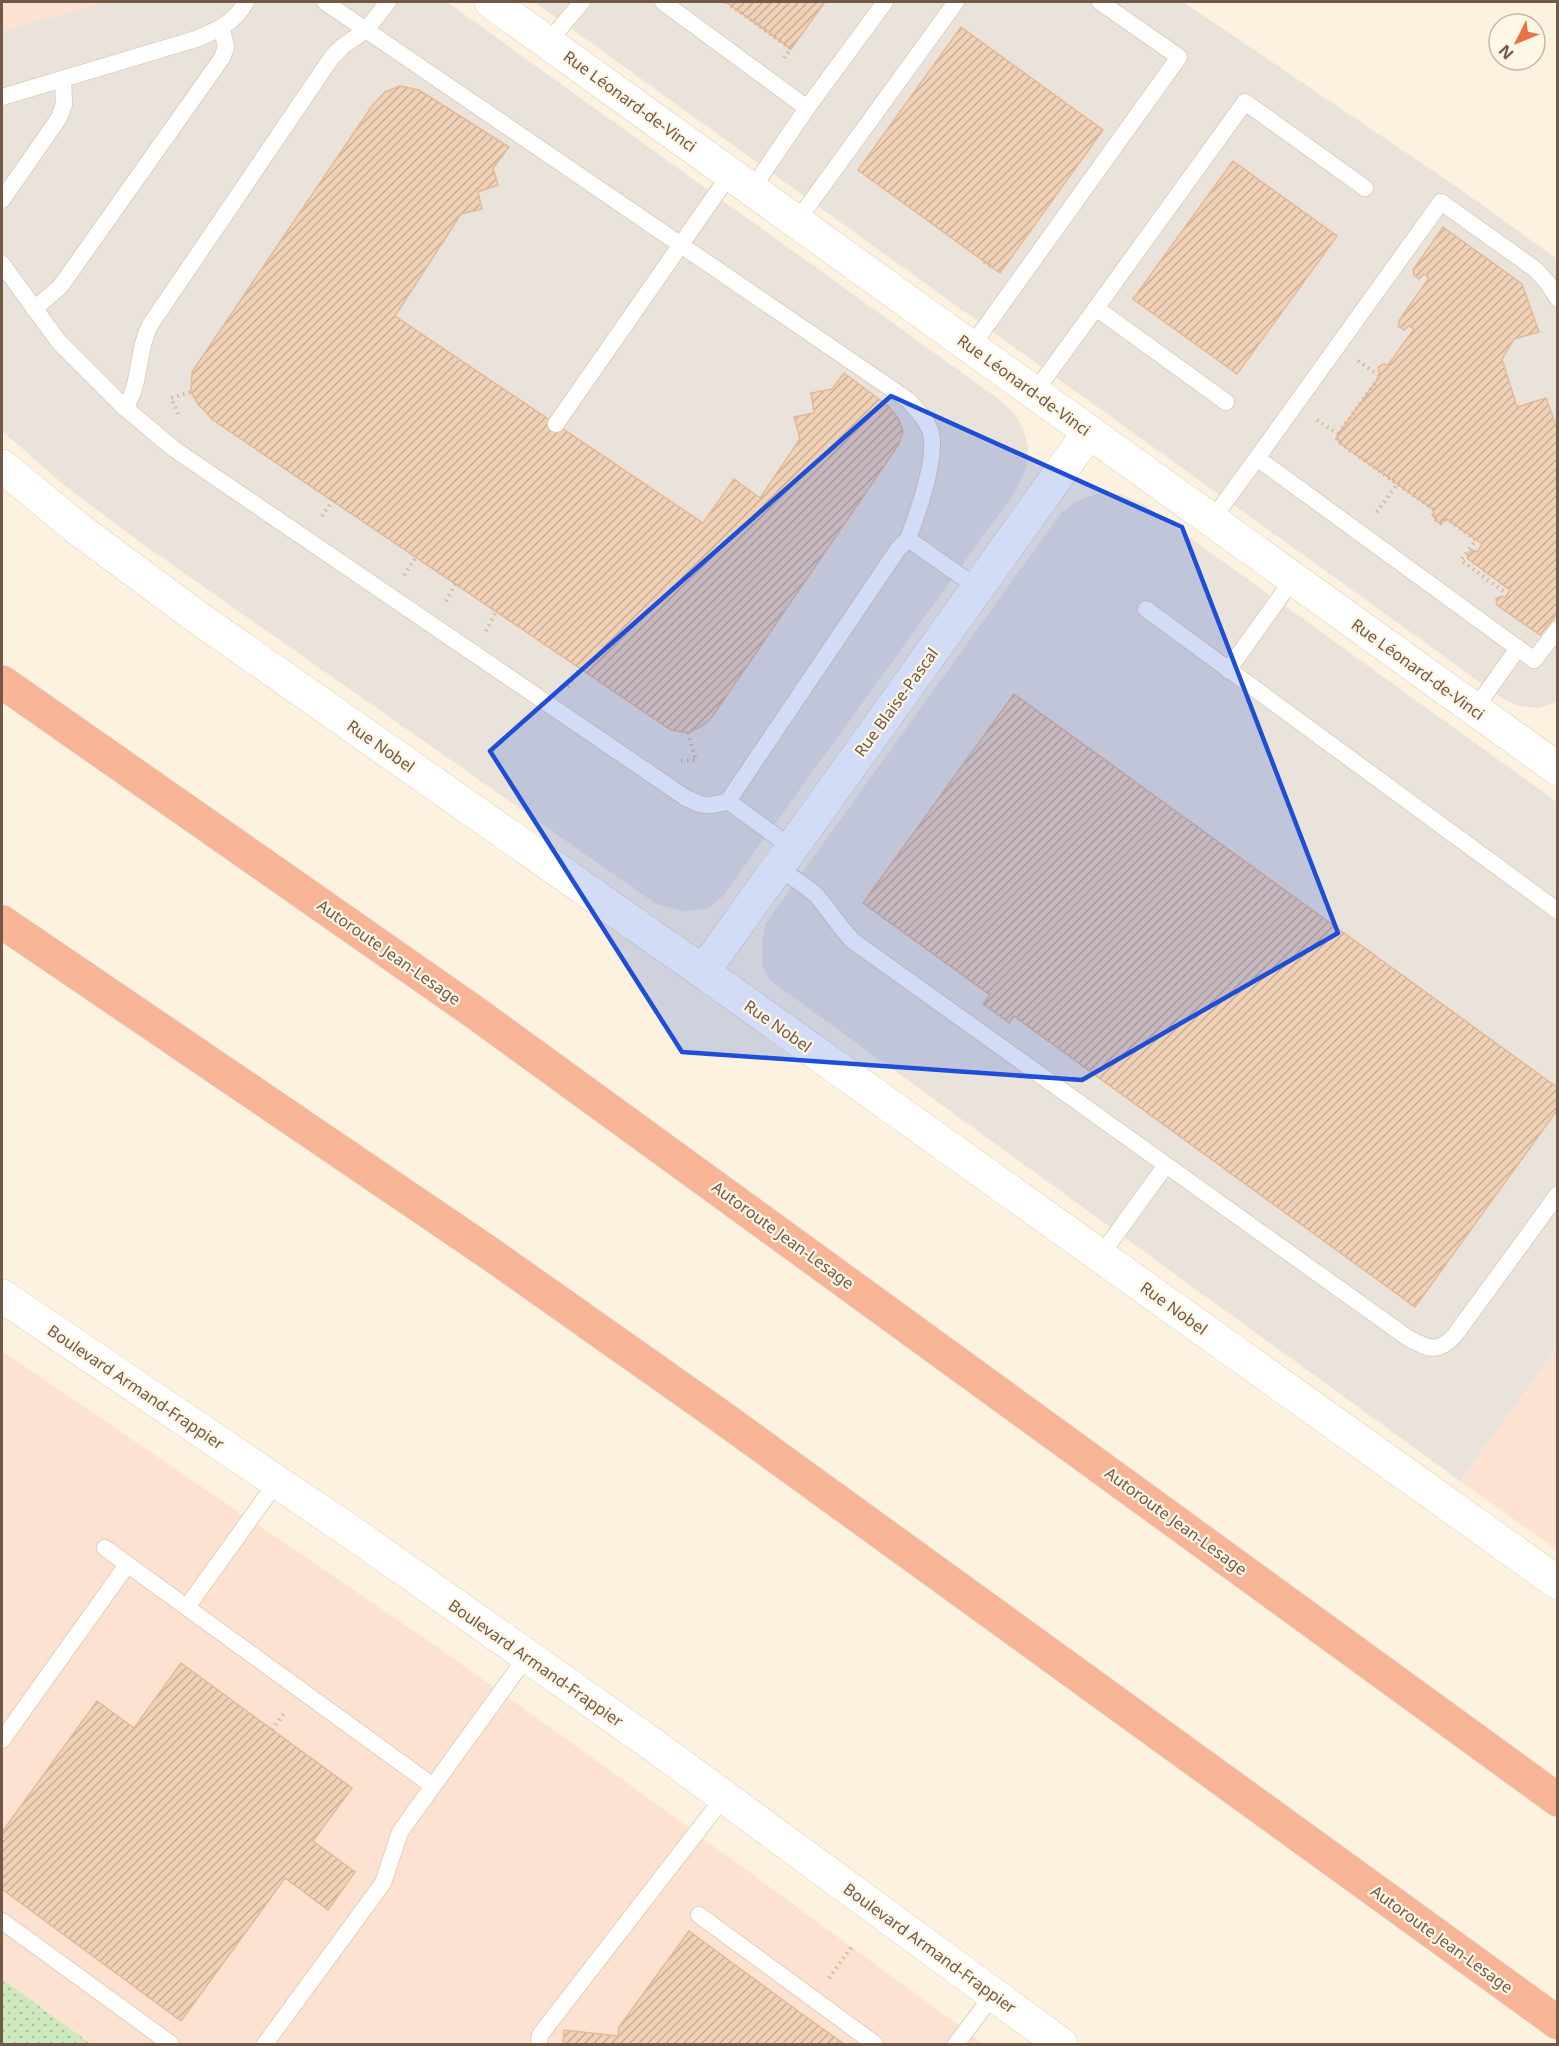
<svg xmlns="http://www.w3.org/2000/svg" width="1559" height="2046" viewBox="0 0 1559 2046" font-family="'Noto Sans',sans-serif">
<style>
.commercial{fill:#fde2d2}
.industrial{fill:#eae3db}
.green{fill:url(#green-dots)}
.building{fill:url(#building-hatch);stroke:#e4b997;stroke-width:1.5}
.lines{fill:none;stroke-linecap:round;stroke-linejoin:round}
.lane-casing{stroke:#e0cfbb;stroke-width:18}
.street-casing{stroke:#e0cfbb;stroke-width:34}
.secondary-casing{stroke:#e5d0b9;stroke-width:34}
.highway-casing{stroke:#ddd7d3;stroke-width:34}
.path{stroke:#d5b59b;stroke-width:4;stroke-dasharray:1.5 4.5;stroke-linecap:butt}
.lane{stroke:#fff;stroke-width:16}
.street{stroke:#fff;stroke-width:33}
.secondary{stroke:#fff;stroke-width:33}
.highway{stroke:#f7b595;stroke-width:33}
.marked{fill:#1d4ed8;fill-opacity:0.2;stroke:#1d4ed8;stroke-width:4.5;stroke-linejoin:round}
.labels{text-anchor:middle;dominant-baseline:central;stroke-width:4.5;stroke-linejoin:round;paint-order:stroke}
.street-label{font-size:16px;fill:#725947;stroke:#fff6e5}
</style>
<defs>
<pattern id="green-dots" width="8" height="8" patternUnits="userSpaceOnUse" patternTransform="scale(1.5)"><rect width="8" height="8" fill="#cde9be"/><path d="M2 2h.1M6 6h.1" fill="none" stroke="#abc09c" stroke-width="1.8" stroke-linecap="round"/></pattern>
<pattern id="building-hatch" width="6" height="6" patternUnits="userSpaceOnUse" patternTransform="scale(1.5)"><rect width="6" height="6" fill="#f1d2b7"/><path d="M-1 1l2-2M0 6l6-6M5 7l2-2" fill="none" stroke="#c8ad97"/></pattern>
</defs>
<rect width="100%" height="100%" fill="#fcf2df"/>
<g class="commercial">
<path d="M 2,2 L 105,2 L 2,32 Z"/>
<path d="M 1557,1348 L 1557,1550 L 1460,1481 Z"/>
<path d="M 2,1351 L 436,1646 L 604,1766 L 984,2044 L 91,2044 L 2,1979 Z"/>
</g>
<g class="industrial">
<path d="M 105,2 L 447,2 L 997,398 L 1014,413 L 1023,428 L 1028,448 L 1026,469 L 1015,492 L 722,897 L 707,909 L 683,911 L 656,904 L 140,542 L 63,484 L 2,431 L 2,32 Z"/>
<path d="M 534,2 L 1183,2 L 1457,187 L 1557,259 L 1557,702 L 1539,708 L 1520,706 L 1505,700 Z"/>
<path d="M 1098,493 L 1122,495 L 1142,503 L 1557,802 L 1557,1348 L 1460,1481 L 771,981 L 763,968 L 762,945 L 766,923 L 1061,513 L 1077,501 Z"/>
</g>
<path class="green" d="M 2,1979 L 91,2044 L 2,2044 Z"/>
<g class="building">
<path d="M 726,2 L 825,2 L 791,49 Z"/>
<path d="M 961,27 L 1103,130 L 1000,273 L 858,170 Z"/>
<path d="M 400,86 L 419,90 L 509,147 L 493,168 L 498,185 L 478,192 L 482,209 L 461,214 L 395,316 L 703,523 L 734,479 L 760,498 L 800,439 L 794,417 L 814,413 L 811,393 L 832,389 L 844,373 L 888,406 L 898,418 L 903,431 L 899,444 L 712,717 L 702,726 L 688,733 L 671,730 L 213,420 L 198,404 L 191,392 L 192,372 L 372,106 L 385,92 Z"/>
<path d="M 1233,161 L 1337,236 L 1237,374 L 1133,299 Z"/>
<path d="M 1443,227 L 1522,284 L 1539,332 L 1514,339 L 1502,359 L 1517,407 L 1546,398 L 1558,432 L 1558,613 L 1540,635 L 1497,605 L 1496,599 L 1501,596 L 1505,598 L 1510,590 L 1468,559 L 1467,554 L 1472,550 L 1477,552 L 1482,544 L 1447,519 L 1441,523 L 1437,522 L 1433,516 L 1434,510 L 1341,444 L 1337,439 L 1338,434 L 1380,376 L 1378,367 L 1383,364 L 1388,365 L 1414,329 L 1409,326 L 1404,330 L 1398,326 L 1400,319 L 1429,278 L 1424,274 L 1419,279 L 1414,275 L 1413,270 Z"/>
<path d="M 1014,694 L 1558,1088 L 1558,1109 L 1415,1307 L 1014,1016 L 1009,1023 L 983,1004 L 990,995 L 863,903 Z"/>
<path d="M 181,1663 L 352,1788 L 313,1841 L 355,1872 L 328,1910 L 285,1878 L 181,2021 L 2,1889 L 2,1832 L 97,1701 L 134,1728 Z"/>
<path d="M 689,1931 L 802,2014 L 844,2044 L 563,2044 L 564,2030 L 618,2036 L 619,2027 Z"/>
</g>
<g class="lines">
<g class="lane-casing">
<g id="lane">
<path d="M 325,2 L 366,30 L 388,2"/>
<path d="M 663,2 L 807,108 L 752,189"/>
<path d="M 548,42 L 582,2"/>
<path d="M 2,97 L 196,39 C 218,30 234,23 246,2"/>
<path d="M 807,108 L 885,2"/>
<path d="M 2,200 L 59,118 L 64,104 L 63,79"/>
<path d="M 797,221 L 956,2"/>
<path d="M 2,264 L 59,342 L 125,408 L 174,449 L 686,798 C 704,807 709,807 728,801"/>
<path d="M 1096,308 L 1245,102 L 1365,188"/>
<path d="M 34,309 L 60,287 L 222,58 L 226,47 L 222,29"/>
<path d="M 971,347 L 1179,57 L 1100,2"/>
<path d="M 1034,393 L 1096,308 L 1226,402"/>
<path d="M 125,408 C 142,382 136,353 150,325 L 332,57 L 343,46 L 366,30 L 908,400 C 916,409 925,417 930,430 C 939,454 917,515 908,539"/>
<path d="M 556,424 L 730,174"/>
<path d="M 1257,458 L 1441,202 L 1535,269 L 1547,282 L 1558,299"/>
<path d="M 1211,521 L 1257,458 L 1534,660 L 1558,629"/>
<path d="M 1146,609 L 1558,911"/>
<path d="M 1228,670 L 1293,579"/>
<path d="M 1475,709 L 1518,648"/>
<path d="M 792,848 L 728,801 L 898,549 L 908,539 L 978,588"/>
<path d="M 778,868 C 791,877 806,885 817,896 C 830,911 839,927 853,941 L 1408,1338 C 1429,1349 1438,1354 1455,1335 L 1558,1194"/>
<path d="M 1101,1255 L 1166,1165"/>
<path d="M 105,1548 L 433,1786 L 527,1656"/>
<path d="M 187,1607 L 276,1483"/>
<path d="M 2,1740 L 127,1565"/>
<path d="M 699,1915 L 875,2044"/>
<path d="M 2,1921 L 171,2044"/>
<path d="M 265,2044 L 383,1883 L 400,1832 L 433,1786"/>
<path d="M 539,2044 L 540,2035 L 724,1797"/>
<path d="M 956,2044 L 993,1995"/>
</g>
</g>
<g class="street-casing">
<g id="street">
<path d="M 491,2 L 1558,769"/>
<path d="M 703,972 L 1089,432"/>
</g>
</g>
<g class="secondary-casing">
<g id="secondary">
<path d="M 2,466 L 77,528 L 190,612 L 703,972 L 1558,1583"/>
<path d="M 2,1296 L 357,1536 L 652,1744 L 1061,2044"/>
</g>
</g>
<g class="highway-casing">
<g id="highway">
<path d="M 2,682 L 477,1014 L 1558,1800"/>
<path d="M 2,922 L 489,1253 L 723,1418 L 1558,2023"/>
</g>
</g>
<g class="path">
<path d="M 726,2 L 791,49 L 783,59"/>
<path d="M 984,262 L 994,268"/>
<path d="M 1358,361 L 1380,376 L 1338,434 L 1337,439 L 1341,444 L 1434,510 L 1433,516 L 1437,522 L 1441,523 L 1447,519 L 1476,540 L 1461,560 L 1507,594"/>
<path d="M 178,414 L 171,398 L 191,392"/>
<path d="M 1317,420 L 1338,434"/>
<path d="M 1377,512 L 1397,484"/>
<path d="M 322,516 L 333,500"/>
<path d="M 404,575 L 416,557"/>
<path d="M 446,601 L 456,583"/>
<path d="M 486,631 L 496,611"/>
<path d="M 568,687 L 580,668"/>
<path d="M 681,761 L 696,760 L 688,733"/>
<path d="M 272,1730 L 286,1711"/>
<path d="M 829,1978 L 853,1945"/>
</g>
<use href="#lane" class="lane"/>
<use href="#street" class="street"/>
<use href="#secondary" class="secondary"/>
<use href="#highway" class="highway"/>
</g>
<path class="marked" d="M 891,396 L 1182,527 L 1338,933 L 1082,1080 L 682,1052 L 490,751 Z"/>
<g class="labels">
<g class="street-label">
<text transform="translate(630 101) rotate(36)">Rue Léonard-de-Vinci</text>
<text transform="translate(1024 385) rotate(36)">Rue Léonard-de-Vinci</text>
<text transform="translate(1418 669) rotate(36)">Rue Léonard-de-Vinci</text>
<text transform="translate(896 702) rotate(-54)">Rue Blaise-Pascal</text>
<text transform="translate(381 746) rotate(35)">Rue Nobel</text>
<text transform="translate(389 952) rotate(35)">Autoroute Jean-Lesage</text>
<text transform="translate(778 1026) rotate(35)">Rue Nobel</text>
<text transform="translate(783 1235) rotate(36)">Autoroute Jean-Lesage</text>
<text transform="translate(1174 1308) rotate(36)">Rue Nobel</text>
<text transform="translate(136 1387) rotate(34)">Boulevard Armand-Frappier</text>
<text transform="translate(1176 1521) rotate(36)">Autoroute Jean-Lesage</text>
<text transform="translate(536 1663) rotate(35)">Boulevard Armand-Frappier</text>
<text transform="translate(1442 1939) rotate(36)">Autoroute Jean-Lesage</text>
<text transform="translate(930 1948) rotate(36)">Boulevard Armand-Frappier</text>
</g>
</g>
<rect width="1559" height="2046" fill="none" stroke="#725947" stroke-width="6"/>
<g transform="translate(1517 42) rotate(227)"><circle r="28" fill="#fff6e5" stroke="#c7b7a6" stroke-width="1.5"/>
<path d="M0-4.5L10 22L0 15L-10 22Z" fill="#e77243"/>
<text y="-9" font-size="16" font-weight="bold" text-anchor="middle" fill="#725947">N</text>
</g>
</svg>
